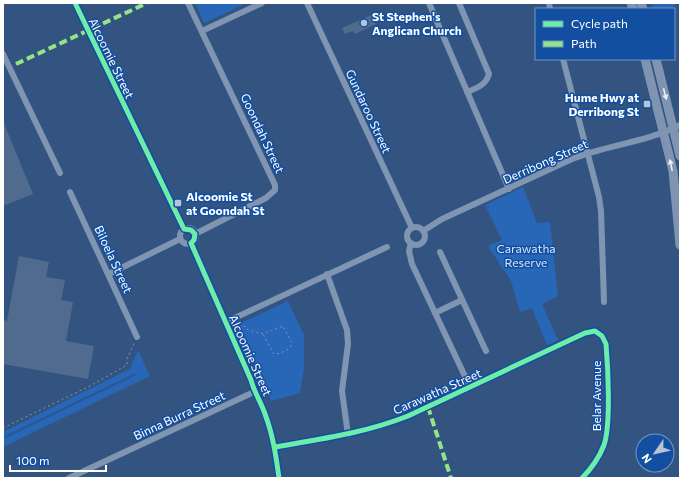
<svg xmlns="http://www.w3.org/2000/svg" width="683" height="481" viewBox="0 0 683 481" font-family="Commissioner,sans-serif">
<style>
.green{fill:#2866b7}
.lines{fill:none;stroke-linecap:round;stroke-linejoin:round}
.stream{stroke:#2b5792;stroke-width:2}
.building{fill:#516b8f}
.path{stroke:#7f95b1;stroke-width:1;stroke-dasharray:2 3;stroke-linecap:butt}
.minor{stroke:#7f95b1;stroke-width:6}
.highway{stroke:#7e94b0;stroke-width:9}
.quiet{stroke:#94e586;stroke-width:4;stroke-dasharray:8 4;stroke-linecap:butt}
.cycleway-casing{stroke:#134fa1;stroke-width:8}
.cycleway{stroke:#6deda7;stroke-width:5}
.oneway{fill:#eceff3}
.poi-dot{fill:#b8c3d3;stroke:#134fa1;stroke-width:1.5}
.labels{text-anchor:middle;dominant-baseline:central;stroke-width:3;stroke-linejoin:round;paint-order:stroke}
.poi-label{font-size:12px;font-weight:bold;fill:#fff;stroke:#134fa1;text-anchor:start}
.street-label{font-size:12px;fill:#fff;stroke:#134fa1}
.park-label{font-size:12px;fill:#d5e7fe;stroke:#134fa1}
</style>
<rect width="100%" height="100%" fill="#335481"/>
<g class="green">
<path d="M 195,3 L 247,3 L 204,23 Z"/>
<path d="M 651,3 L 677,3 L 672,9 L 653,9 Z"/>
<path d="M 523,187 L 537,223 L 550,222 L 558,296 L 542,304 L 558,340 L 547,345 L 532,308 L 520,312 L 511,281 L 488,246 L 502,240 L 485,205 Z"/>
<path d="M 288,301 L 304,335 L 304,368 L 300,393 L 271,401 L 239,327 L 241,323 Z"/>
<path d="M 138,350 L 150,376 L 3,447 L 3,432 L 130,369 Z"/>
</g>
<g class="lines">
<path class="stream" d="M 3,438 L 134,375"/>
</g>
<g class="building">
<path d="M 374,14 L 377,20 L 374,22 L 376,24 L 355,34 L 353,31 L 345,34 L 342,28 Z"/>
<path d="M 3,121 L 33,194 L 3,206 Z"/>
<path d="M 19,256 L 49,262 L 46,277 L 65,280 L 61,300 L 73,302 L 66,341 L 94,346 L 88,379 L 3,364 L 3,320 L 7,321 Z"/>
</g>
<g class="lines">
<g class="path">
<path d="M 240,322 L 248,330 L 263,334 L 283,326 L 292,343 C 291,350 280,354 274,354 L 263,334"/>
<path d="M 236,328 L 242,327"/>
<path d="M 3,428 L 90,386 L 127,365 L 127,359 L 134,343"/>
</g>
<g class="minor">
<path d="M 75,3 L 184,229"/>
<path d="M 188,3 L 275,185 L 275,190 L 266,198 L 195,234"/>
<path d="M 307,3 L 412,228"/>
<path d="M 429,3 L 509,189"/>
<path d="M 459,3 L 489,74 C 486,85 477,88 467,92"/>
<path d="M 549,3 L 550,9"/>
<path d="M 202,31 L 262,3"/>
<path d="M 3,54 L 60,173"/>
<path d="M 563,59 L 599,197 L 601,211 L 604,302"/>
<path d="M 70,192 L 137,337"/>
<circle cx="416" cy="236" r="9"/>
<circle cx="188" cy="236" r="8"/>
<path d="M 423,231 L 442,219 L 572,159 C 607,145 647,142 680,125"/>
<path d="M 191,243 L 251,380 C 254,392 261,402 265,414 C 273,435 276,456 279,478"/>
<path d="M 411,243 L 409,251 L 412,264 L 470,387"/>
<path d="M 440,252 L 486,351"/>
<path d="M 109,274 L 180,239"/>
<path d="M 327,274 L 347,330 L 348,344 L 342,391 L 348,435"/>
<path d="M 435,313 L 462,300"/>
<path d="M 226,322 L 387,247"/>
<path d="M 275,447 C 321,439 365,433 408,416 L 585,333 L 595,331 L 602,336 L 606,344 C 608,367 611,425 604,445 C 599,458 591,469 582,478"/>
<path d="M 69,478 L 254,392"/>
</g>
<g class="highway">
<path d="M 631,3 L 633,9"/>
<path d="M 641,3 L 643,9"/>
<path d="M 645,59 L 673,171 L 680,245"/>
<path d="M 656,59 L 680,156"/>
</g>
<g class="quiet">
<path d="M 16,64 L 147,3"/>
<path d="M 428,407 L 451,478"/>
</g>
<g class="cycleway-casing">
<g id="cycleway">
<path d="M 75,3 L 184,229 L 191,230 L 195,234 L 194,240 L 191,243 L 251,380 C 254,392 261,402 265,414 C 273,435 276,456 279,478"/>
<path d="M 275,447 C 321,439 365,433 408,416 L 585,333 L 595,331 L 602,336 L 606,344 C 608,367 611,425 604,445 C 599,458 591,469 582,478"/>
</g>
</g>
<use href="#cycleway" class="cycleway"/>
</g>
<defs><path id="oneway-solid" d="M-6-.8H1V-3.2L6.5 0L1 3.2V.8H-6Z"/></defs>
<g class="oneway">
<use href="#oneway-solid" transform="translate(665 94) rotate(75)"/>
<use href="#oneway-solid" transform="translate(671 165) rotate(-102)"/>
</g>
<g class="poi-dot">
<circle cx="364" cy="23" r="4"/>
<rect x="643" y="100" width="8" height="8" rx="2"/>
<rect x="174" y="199" width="8" height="8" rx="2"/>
</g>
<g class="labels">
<g class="poi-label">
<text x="372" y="16">St Stephen's<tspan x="372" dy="14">Anglican Church</tspan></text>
<text x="639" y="97" text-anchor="end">Hume Hwy at<tspan x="639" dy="14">Derribong St</tspan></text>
<text x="186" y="196">Alcoomie St<tspan x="186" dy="14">at Goondah St</tspan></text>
</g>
<g class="street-label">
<text transform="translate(112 58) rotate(64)">Alcoomie Street</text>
<text transform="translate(369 111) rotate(65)">Gundaroo Street</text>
<text transform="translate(263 133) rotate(65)">Goondah Street</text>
<text transform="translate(545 161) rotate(-24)">Derribong Street</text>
<text transform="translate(114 259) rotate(65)">Biloela Street</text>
<text transform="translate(251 355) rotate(66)">Alcoomie Street</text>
<text transform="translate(437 391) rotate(-24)">Carawatha Street</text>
<text transform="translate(596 396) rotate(-90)">Belar Avenue</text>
<text transform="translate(179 415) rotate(-25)">Binna Burra Street</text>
</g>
<g class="park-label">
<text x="526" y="248">Carawatha<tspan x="526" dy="14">Reserve</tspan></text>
</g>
</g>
<rect width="683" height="481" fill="none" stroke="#ffffff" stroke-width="8"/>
<rect x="535" y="8" width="140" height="52" fill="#134fa1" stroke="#7195c7"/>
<rect x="543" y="21" width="20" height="6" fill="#6deda7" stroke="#7195c7"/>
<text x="571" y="28" font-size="12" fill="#ffffff">Cycle path</text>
<rect x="543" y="41" width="20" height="6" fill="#94e586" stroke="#7195c7"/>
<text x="571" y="48" font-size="12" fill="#ffffff">Path</text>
<g transform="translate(655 453) rotate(236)"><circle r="19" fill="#134fa1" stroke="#7195c7"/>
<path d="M0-3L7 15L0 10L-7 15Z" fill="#b8c3d3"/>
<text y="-6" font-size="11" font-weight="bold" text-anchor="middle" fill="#ffffff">N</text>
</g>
<path d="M10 465v6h96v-6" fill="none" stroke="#ffffff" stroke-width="2"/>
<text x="16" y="465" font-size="12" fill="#ffffff" stroke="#134fa1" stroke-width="3" paint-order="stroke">100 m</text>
</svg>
